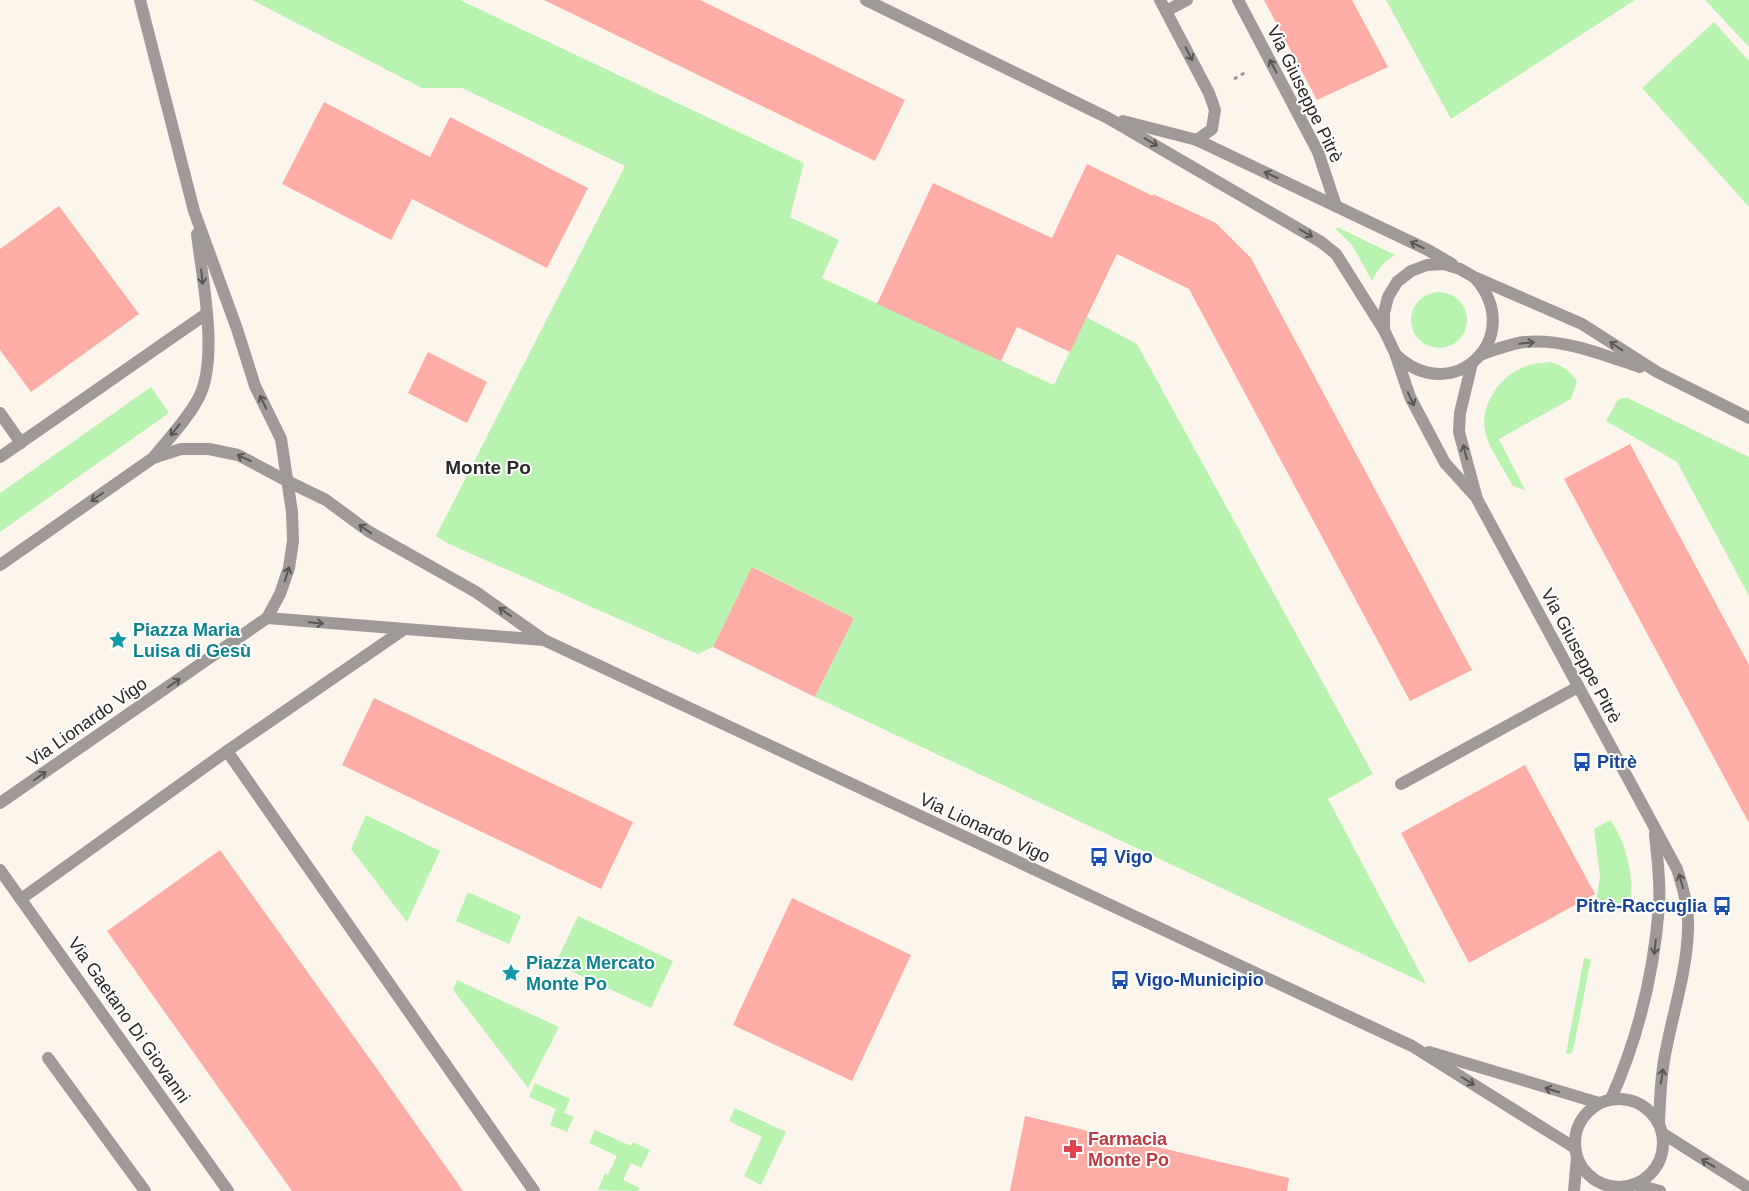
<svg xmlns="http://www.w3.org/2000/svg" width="1749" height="1191" viewBox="0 0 1749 1191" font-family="Arial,sans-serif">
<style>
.green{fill:#b9f3b0}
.building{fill:#fdada6}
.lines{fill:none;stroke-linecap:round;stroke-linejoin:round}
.path{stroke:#9b9690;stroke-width:3;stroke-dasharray:4 4;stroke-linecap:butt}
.minor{stroke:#9f9a98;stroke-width:12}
.oneway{stroke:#595654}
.labels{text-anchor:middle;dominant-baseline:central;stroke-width:4;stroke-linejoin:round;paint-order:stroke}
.street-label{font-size:18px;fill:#2b2926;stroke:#fff}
.culture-label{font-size:18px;font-weight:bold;fill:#0d838f;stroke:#fff;text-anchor:start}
.transit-label{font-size:18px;font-weight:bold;fill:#164399;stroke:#fff;text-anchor:start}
.health-label{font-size:18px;font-weight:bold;fill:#be3a42;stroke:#fff;text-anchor:start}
.neighbourhood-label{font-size:19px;font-weight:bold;fill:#2b2926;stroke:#fff}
</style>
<rect width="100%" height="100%" fill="#fcf5ec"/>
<g class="green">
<path d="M 252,0 L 460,0 L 804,163 L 790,217 L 839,240 L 822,278 L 1054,385 L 1086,317 L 1137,344 L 1373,774 L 1328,799 L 1426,984 L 815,697 L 854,618 L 753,567 L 713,647 L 698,654 L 449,544 L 436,536 L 625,166 L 462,88 L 422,88 Z"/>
<path d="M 1386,0 L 1635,0 L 1451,119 Z"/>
<path d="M 1705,0 L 1749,0 L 1749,47 Z"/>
<path d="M 1714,22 L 1749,61 L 1749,207 L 1642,88 Z"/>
<path d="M 1335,228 L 1339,228 L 1395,255 C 1383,262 1378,269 1372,281 L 1352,245 Z"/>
<circle cx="1439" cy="320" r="28"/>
<path d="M 1550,362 C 1562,366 1570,370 1577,381 L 1571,399 L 1499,439 L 1525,490 L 1513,486 C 1506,473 1490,449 1486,435 C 1478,408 1498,377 1524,367 C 1531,363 1542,363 1550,362 Z"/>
<path d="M 151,387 L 169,413 L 0,532 L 0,493 Z"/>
<path d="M 1622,398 L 1628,398 L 1749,457 L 1749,596 L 1677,462 L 1606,421 L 1617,401 Z"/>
<path d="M 366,815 L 440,851 L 407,922 L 351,849 Z"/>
<path d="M 1610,820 C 1625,839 1635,877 1630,901 L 1626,904 L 1596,900 L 1600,877 L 1594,829 Z"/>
<path d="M 468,892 L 521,916 L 509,944 L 456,921 Z"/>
<path d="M 578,916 L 673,961 L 651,1008 L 555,964 Z"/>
<path d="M 1584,958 L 1591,959 L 1573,1051 L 1570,1054 L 1566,1054 Z"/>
<path d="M 457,980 L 559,1027 L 528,1088 L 453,990 Z"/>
<path d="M 535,1083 L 570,1099 L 564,1113 L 574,1117 L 567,1132 L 550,1125 L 556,1109 L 529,1097 Z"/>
<path d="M 735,1108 L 786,1132 L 761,1185 L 744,1176 L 762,1137 L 729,1121 Z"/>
<path d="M 595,1130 L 631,1146 L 633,1142 L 650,1150 L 641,1168 L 631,1163 L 623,1180 L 640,1188 L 638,1191 L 598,1190 L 605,1173 L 608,1175 L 617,1156 L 589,1143 Z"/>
</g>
<g class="building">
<path d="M 544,0 L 700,0 L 905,100 L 875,161 Z"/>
<path d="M 1264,0 L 1352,0 L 1388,67 L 1317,100 Z"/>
<path d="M 324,102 L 430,157 L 450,117 L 588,188 L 547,268 L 412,199 L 391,240 L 282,184 Z"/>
<path d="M 1087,164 L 1153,196 L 1153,194 L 1216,223 L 1251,258 L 1472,670 L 1410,701 L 1189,289 L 1117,254 L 1070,352 L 1017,327 L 1001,361 L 877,304 L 933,183 L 1052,238 Z"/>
<path d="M 59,206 L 139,314 L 31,392 L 0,350 L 0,249 Z"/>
<path d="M 428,352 L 487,382 L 467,423 L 408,393 Z"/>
<path d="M 1630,444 L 1749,665 L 1749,823 L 1564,479 Z"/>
<path d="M 752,567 L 854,618 L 815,697 L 713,647 Z"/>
<path d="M 374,698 L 633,822 L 601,889 L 342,765 Z"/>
<path d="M 1525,765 L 1595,894 L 1469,963 L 1401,833 Z"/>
<path d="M 220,850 L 375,1066 L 463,1191 L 292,1191 L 107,931 Z"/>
<path d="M 792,898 L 911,955 L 852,1081 L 733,1025 Z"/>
<path d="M 1025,1116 L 1289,1178 L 1287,1191 L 1010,1191 Z"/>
</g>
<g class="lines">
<path class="path" d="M 1234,79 L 1246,72"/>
<g class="minor">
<path d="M 866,0 L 1108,118 L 1321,242 L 1336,254 L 1384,330"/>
<path d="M 1160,0 L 1209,93 L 1215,110 L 1212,129 L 1197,140"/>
<path d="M 1238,0 L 1318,152 L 1336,206"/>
<path d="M 1166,11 L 1187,0"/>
<path d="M 1123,121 L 1197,140 L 1428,250 L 1452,264"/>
<path d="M 1396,355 C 1454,409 1527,336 1475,278"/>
<path d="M 1480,355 C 1494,350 1509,344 1524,342 C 1564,338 1603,355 1640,367"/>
<path d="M 1472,363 L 1460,413 L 1459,432 L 1477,499 L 1677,869 C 1683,888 1689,908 1688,929 C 1687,968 1675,1006 1667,1045 C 1661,1071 1660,1097 1659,1124"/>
<path d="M 0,413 L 21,443"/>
<path d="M 0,457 L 206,314"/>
<path d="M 153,458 C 168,439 188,419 199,397 C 219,358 202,277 197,234"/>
<path d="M 1475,496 L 1445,463 L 1410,397 L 1395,353 L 1384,330 L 1384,313 L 1388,297 L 1397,282 L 1411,271 L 1427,265 L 1444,264 L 1460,269 L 1474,277 L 1582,324 L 1657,372 L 1749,418"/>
<path d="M 0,565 L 153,458 L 181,449 L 209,449 L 238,455 L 287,481 L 326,500 L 368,531 L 476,592 L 544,640 L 1412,1046 L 1575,1148"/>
<path d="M 267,618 L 544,640"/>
<path d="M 227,751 L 534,1191"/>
<path d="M 1401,784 L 1578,687"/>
<path d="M 0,803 L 267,618 L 280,594 L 289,568 L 293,541 L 292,512 L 281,439 L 255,386 L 237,329 L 194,211 L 140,0"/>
<path d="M 0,870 L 228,1191"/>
<path d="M 21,899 L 227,751 L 403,630"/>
<path d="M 1429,1052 L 1599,1103"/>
<path d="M 48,1058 L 145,1191"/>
<circle cx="1619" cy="1143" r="44"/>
<path d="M 1611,1099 C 1638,1038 1654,973 1659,906 C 1661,882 1657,858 1655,834"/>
<path d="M 1662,1133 L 1749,1188"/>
<path d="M 1634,1184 L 1660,1191"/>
<path d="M 1574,1191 L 1577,1157"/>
</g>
</g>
<defs><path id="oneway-shaft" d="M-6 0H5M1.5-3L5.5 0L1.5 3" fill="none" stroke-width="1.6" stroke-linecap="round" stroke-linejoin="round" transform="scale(1.25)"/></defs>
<g class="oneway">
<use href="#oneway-shaft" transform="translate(1189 54) rotate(62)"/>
<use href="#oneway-shaft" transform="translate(1273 66) rotate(-118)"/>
<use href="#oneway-shaft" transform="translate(1151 142) rotate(30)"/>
<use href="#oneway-shaft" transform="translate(1271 175) rotate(-155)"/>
<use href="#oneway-shaft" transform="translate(1306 233) rotate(30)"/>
<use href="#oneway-shaft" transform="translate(1417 245) rotate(-154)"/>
<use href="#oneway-shaft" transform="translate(202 277) rotate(83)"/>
<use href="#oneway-shaft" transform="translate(1527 343) rotate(-6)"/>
<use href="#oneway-shaft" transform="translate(1616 346) rotate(-147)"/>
<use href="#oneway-shaft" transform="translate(1411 399) rotate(65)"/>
<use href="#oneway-shaft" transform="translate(263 402) rotate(-116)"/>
<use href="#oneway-shaft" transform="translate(175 430) rotate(129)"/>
<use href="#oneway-shaft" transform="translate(1465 452) rotate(-105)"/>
<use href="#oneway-shaft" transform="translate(244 458) rotate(-155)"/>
<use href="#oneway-shaft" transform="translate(97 497) rotate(145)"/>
<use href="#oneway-shaft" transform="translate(365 529) rotate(-145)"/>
<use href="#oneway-shaft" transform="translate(287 574) rotate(-73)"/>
<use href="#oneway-shaft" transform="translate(505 612) rotate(-145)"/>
<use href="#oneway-shaft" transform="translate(316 623) rotate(5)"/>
<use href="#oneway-shaft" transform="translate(174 683) rotate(-35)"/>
<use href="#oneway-shaft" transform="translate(40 776) rotate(-35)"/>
<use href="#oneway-shaft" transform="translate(1681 881) rotate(-106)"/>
<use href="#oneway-shaft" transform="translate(1655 947) rotate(96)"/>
<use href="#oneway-shaft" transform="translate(1662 1076) rotate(-81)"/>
<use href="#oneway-shaft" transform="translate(1468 1081) rotate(32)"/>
<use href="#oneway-shaft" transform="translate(1552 1090) rotate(-163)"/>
<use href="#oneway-shaft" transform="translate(1708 1163) rotate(-149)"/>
</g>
<defs>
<g id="sight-bare" transform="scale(1.5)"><path d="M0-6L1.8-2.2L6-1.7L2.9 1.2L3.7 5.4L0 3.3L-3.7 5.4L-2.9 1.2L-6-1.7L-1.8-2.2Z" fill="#0f9aa8" stroke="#fff" stroke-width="2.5" paint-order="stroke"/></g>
<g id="bus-bare" transform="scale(1.5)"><path d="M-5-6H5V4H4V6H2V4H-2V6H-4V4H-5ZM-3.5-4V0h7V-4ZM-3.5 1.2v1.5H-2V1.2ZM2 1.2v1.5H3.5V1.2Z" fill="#1a4fb4" stroke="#fff" stroke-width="2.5" paint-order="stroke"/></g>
<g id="pharmacy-bare" transform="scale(1.5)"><path d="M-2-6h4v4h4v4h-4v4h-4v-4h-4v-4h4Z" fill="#e0444e" stroke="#fff" stroke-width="2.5" paint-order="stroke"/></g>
</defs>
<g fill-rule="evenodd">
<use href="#sight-bare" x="118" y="640"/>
<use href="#bus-bare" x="1582" y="762"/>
<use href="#bus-bare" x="1099" y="857"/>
<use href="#bus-bare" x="1722" y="906"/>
<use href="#sight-bare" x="511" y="973"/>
<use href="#bus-bare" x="1120" y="980"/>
<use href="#pharmacy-bare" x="1073" y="1149"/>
</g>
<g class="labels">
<g class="street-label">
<text transform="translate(1305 94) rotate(64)">Via Giuseppe Pitrè</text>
<text transform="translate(1581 656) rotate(62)">Via Giuseppe Pitrè</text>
<text transform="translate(87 722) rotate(-35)">Via Lionardo Vigo</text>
<text transform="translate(985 828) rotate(25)">Via Lionardo Vigo</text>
<text transform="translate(129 1020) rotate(55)">Via Gaetano Di Giovanni</text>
</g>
<g class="culture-label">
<text x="133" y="630">Piazza Maria<tspan x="133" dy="21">Luisa di Gesù</tspan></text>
<text x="526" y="963">Piazza Mercato<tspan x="526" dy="21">Monte Po</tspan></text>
</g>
<g class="transit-label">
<text x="1597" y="762">Pitrè</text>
<text x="1114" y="857">Vigo</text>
<text x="1707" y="906" text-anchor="end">Pitrè-Raccuglia</text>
<text x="1135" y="980">Vigo-Municipio</text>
</g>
<g class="health-label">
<text x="1088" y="1139">Farmacia<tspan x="1088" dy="21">Monte Po</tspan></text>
</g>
<g class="neighbourhood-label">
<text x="488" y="467">Monte Po</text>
</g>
</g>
</svg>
